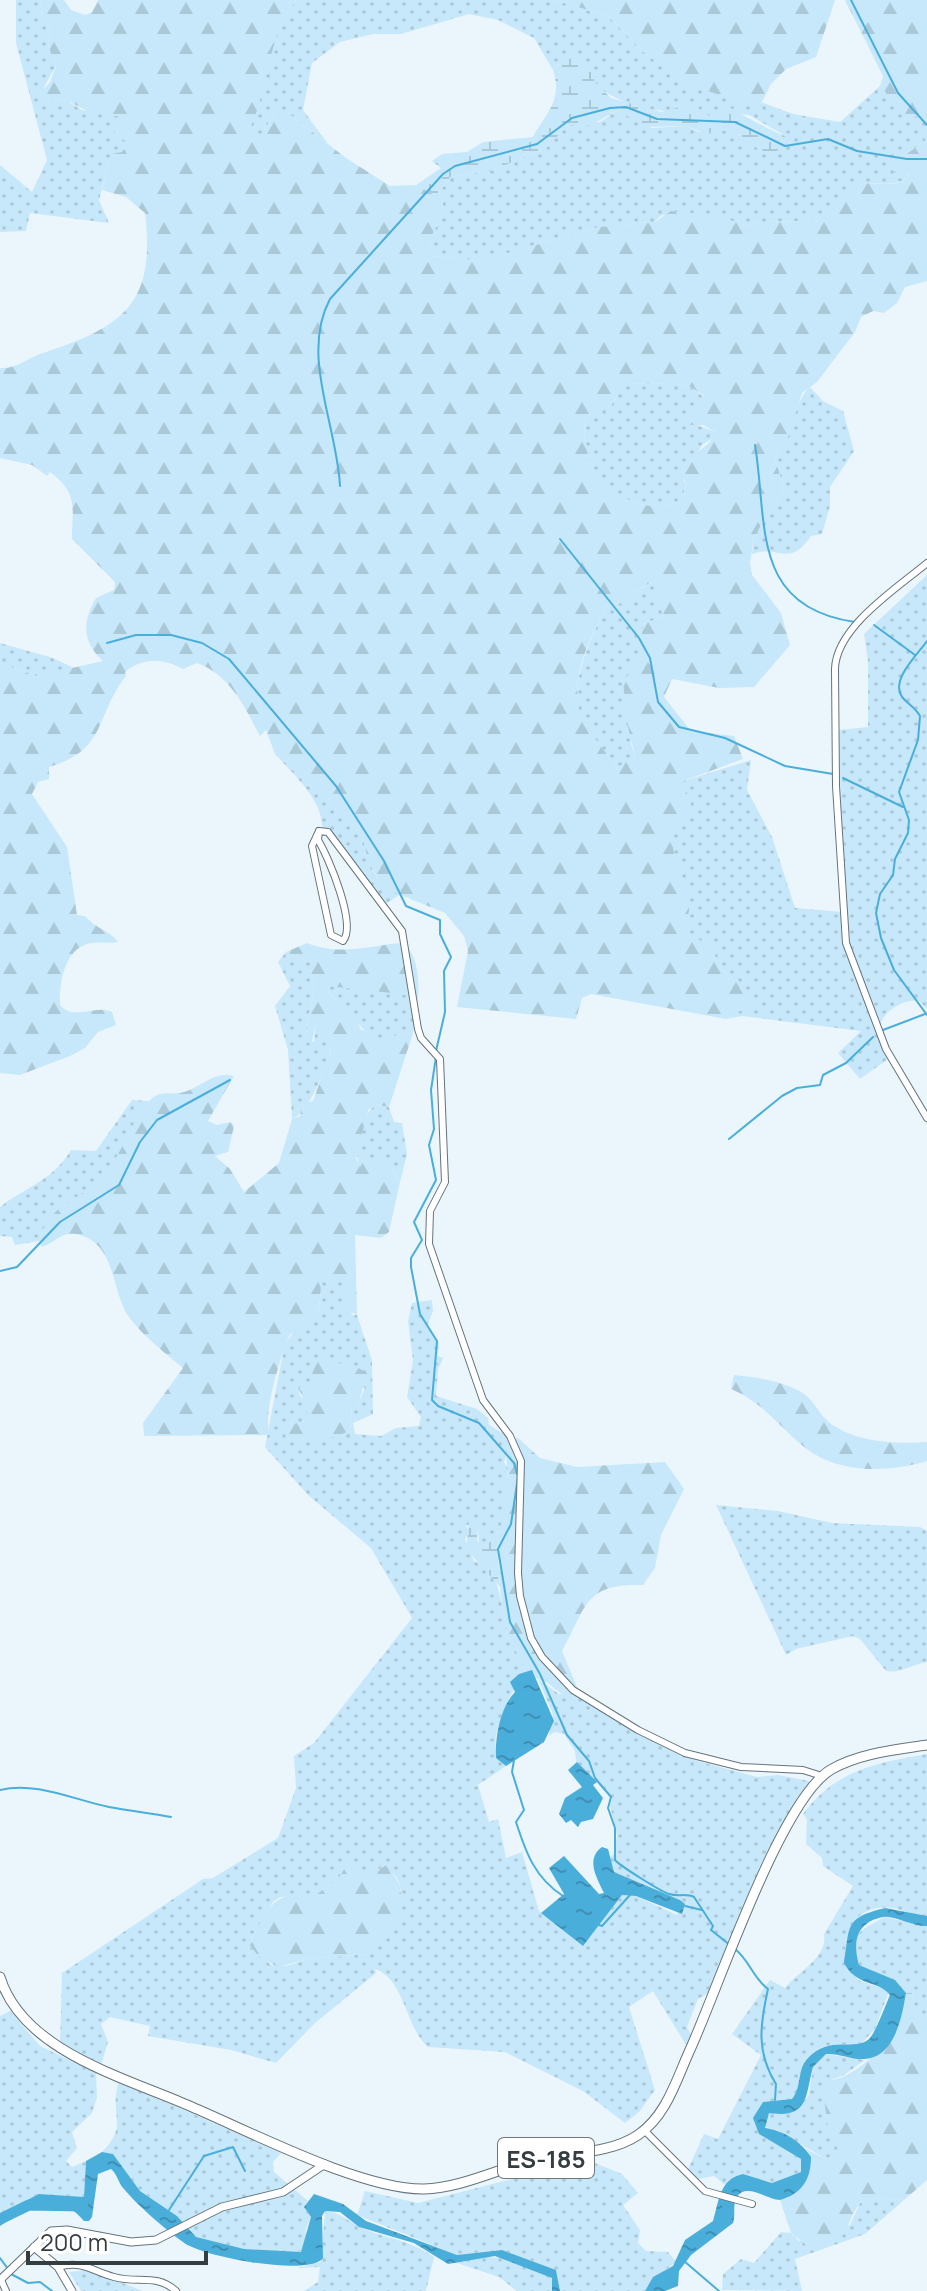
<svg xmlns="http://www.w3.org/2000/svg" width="927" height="2291" viewBox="0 0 927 2291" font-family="Manrope,sans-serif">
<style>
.green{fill:url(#green-dots);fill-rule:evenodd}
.forest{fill:url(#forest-firs);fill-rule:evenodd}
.wetland{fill:url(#wetland-marsh)}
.water{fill:url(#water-ripples)}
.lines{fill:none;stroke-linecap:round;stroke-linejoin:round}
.stream{stroke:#4aaedb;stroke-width:2}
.river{stroke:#4aaedb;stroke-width:11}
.minor-casing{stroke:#64747d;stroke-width:8}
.tertiary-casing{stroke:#64747d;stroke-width:9}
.primary-casing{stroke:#64747d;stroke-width:11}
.minor{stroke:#fff;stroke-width:6}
.tertiary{stroke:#fff;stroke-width:7}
.primary{stroke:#fff;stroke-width:9}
.labels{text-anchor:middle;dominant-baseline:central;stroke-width:6;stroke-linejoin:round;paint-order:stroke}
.shield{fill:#fff;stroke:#727779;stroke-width:2}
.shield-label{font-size:24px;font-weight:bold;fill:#353d40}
</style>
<defs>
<pattern id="green-dots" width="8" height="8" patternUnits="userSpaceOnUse" patternTransform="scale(2)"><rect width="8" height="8" fill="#c6e8fa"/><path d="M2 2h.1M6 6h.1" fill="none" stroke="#abc8d7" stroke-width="1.8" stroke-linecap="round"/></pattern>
<pattern id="forest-firs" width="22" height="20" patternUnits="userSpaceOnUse" patternTransform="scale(2)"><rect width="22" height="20" fill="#c6e8fa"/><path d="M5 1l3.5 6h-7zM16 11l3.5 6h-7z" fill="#abc8d7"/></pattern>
<pattern id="wetland-marsh" width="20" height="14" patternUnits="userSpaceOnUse" patternTransform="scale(2)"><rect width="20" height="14" fill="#c6e8fa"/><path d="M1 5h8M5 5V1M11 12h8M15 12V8" fill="none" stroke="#abc8d7"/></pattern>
<pattern id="water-ripples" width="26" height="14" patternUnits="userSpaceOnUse" patternTransform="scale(2)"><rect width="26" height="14" fill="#4aaedb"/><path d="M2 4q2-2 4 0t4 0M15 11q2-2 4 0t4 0" fill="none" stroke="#3e8fb3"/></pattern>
</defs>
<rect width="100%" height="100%" fill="#ebf6fc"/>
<g class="green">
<path d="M 16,0 L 40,0 L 42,17 L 51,29 L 48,45 L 56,66 L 44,87 L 48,102 L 64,99 L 82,110 L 118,116 L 128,142 L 122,152 L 110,158 L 99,200 L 109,223 L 30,213 L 26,231 L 0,232 L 0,165 L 32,192 L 47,160 L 16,43 Z"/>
<path d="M 296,0 L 554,0 L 608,16 L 641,50 L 687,84 L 759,107 L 761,102 L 793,114 L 840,122 L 880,86 L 905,114 L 927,118 L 927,139 L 900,159 L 907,176 L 911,176 C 896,187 880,183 861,183 L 827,212 L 807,221 L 762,222 L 744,226 L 714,215 L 662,215 L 653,223 L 636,222 L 620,229 L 599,227 L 501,255 L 476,255 L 471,260 L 433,256 L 429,241 L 442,215 L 443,199 L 437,196 L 450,177 L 494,170 L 547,147 L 568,125 L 600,122 L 618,110 L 652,128 L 686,126 L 699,132 L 731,129 L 759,149 L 782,134 L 749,115 L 719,112 L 711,117 C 684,108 657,115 630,104 C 605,95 584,77 559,64 L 553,70 L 534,38 L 498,20 L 469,14 L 401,34 L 373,34 L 340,42 L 312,63 L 303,110 L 328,144 L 284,110 L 276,110 L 261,136 L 250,136 L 246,134 C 270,91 264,41 296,0 Z"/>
<path d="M 670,383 L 691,387 L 704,397 L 693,406 L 695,424 L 715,432 L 713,438 L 702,445 L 683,480 L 687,485 L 680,501 C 650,514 628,500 601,487 C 592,472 574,424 592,412 C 596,409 606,408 611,406 L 623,384 Z"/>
<path d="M 810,387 L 823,401 L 843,411 L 854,451 L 830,487 L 830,506 L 822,534 L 811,536 C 788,569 781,544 752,554 L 754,537 L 784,489 L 775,458 C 789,440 797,396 810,387 Z"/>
<path d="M 927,575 L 927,1009 L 919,1001 C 908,1000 904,1002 895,1007 C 872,1021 881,1038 888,1059 L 860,1079 L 838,1053 L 861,1031 L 742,1016 L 726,1019 L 750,1005 L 751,1000 L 729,979 L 708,945 L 687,934 L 684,927 L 689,907 L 670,838 L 683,781 L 751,760 L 747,790 L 772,837 L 795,908 L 843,912 L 839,730 L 868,727 L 868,661 L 864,634 Z"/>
<path d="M 653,582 L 664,616 L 644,624 L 640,639 L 647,649 L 642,657 L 631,744 L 635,756 L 618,769 C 607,755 593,738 584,723 C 563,690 594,633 607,604 L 624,603 L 635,591 Z"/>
<path d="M 0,643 L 53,658 L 76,669 L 36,676 L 0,663 Z"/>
<path d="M 275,754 L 294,767 L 309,786 L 325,793 L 341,817 L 362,832 C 368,861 371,883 402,893 L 383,906 L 329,836 L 321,836 C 329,805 294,775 275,754 Z"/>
<path d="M 286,952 L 316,965 L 310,975 L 315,982 L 305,1039 L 314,1042 L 316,1019 L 331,1046 C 330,1063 308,1114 292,1119 L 288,1050 L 275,1006 L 290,986 L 278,962 Z"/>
<path d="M 328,985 L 418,996 L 413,1033 L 399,1033 L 387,1042 C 366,1043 348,1005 329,994 Z"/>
<path d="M 132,1100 L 149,1101 C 135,1126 123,1154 103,1176 C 82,1199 46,1210 39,1241 L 15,1245 L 12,1237 L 0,1236 L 0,1207 C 25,1187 53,1181 71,1150 L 96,1151 Z"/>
<path d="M 377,1105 L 389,1107 L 394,1122 L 402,1123 L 407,1154 L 400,1182 L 391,1167 L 360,1168 C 353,1151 359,1113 377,1105 Z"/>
<path d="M 321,1278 L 342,1279 L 352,1315 L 357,1315 L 372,1360 L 373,1414 L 353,1423 L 355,1434 L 381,1436 L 396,1428 L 419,1426 L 421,1417 L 407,1397 L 413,1360 L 408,1321 L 412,1303 L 432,1300 L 433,1311 L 427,1326 L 439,1343 L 438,1356 L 443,1358 L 438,1369 L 436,1396 L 477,1409 L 488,1418 L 489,1425 L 512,1439 L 504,1462 L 508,1468 L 502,1531 L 491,1536 L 486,1549 L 479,1547 L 478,1527 L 466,1525 L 469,1532 L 465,1539 L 474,1561 C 500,1570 500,1600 506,1625 C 511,1641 520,1658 530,1671 L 519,1674 C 514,1700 478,1741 506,1766 L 478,1785 L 489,1822 L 498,1819 L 506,1858 L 522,1852 L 539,1911 L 583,1946 L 622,1895 L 636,1896 L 677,1915 L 680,1900 L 614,1872 L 607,1859 L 614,1854 L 617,1835 L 610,1806 L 612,1799 L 576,1761 L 575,1751 L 564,1734 L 555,1732 L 549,1736 L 553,1714 L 538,1679 L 559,1694 L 579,1692 L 604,1714 L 694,1760 L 757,1777 L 778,1775 L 809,1781 L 813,1787 L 794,1810 L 717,1988 L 698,1999 L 687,2027 L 694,2040 L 688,2048 L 653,1991 L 629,2007 L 655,2090 L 639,2112 L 625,2123 L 583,2091 L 505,2052 L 428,2047 C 405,2027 405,1979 375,1969 L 376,1973 L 315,2023 L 276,2063 L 231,2050 L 148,2036 L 150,2026 L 110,2017 L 101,2024 L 108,2042 L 101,2065 L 60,2047 L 62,1973 L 203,1879 L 213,1878 L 278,1838 L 296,1788 L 294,1756 L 314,1743 L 412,1618 L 371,1548 L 308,1495 L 265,1447 L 284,1348 C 300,1311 322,1339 321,1278 ZM 316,1361 L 365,1388 L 358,1404 L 352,1405 L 350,1431 L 321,1438 L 286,1438 L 285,1426 L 309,1420 L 309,1410 L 299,1393 L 309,1387 ZM 383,1866 C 423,1888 386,1928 369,1954 L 308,1959 L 286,1966 L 271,1965 L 251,1947 L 251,1939 L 273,1902 L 280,1897 L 316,1895 L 341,1876 L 371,1875 Z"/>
<path d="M 716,1505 L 778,1511 L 832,1523 L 920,1527 L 927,1531 L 927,1662 C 913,1664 899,1674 886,1671 L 860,1639 L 853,1636 L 796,1649 L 786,1655 Z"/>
<path d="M 927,1754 L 927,1916 C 913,1917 904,1909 891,1908 C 858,1904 843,1930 846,1958 C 847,1964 855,1974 858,1980 L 889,1991 L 875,2029 L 861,2044 C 839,2045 810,2041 802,2069 C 798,2081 800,2089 792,2099 L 763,2102 L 759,2134 L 801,2159 L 801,2172 L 772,2183 L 743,2174 L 725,2185 L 714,2176 L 693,2180 L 685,2176 L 704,2134 L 718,2139 L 761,2055 L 732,2034 L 770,1980 L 785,1988 C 799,1971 828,1957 824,1934 L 853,1886 L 823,1866 L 822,1858 L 806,1844 L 807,1819 L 803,1814 C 836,1770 875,1763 927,1754 Z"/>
<path d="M 884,1917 L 927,1926 L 927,2023 L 914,2007 L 912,1993 L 906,1993 L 895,1980 L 859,1965 C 849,1930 860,1932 884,1917 Z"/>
<path d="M 10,2011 L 40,2046 L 96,2073 L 97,2097 L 92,2113 L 72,2132 L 77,2148 L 66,2161 L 72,2167 L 86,2161 L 84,2198 L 40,2194 L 0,2214 L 0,2016 Z"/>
<path d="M 826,2054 L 865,2060 L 844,2075 L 831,2080 C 820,2104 828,2127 838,2149 L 835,2155 L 826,2159 L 777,2130 L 764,2127 L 769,2113 L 796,2111 L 809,2095 L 813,2067 Z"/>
<path d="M 119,2081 L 281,2153 L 273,2162 L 274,2172 L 308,2201 L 304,2207 L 311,2217 L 306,2228 L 304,2250 C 286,2260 222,2245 200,2240 L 189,2233 L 177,2216 L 140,2191 L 113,2154 L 102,2152 C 130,2124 108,2115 119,2081 Z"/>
<path d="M 595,2163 L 622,2174 L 638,2193 L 623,2205 L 640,2230 L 638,2243 L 646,2251 L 668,2252 L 676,2262 L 651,2281 L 645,2291 L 560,2291 L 556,2270 L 502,2250 L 457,2255 L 357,2215 L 365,2191 L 418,2203 L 536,2173 Z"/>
<path d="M 873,2198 L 904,2200 L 865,2234 L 795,2259 L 802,2291 L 722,2290 L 723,2274 L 741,2259 L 754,2263 L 781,2232 L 791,2233 L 799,2241 L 850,2225 L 860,2203 Z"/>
<path d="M 325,2211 C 343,2213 348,2222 364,2229 C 389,2239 412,2241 434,2257 L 426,2291 L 304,2291 L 318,2282 L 320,2267 L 298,2268 L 321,2262 Z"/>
<path d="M 486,2257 L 505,2258 L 549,2276 L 553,2281 L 552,2291 L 517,2291 L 499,2277 L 454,2262 Z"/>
<path d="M 89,2270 L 143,2291 L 81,2291 L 69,2272 Z"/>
</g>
<g class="forest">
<path d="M 40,0 L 64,0 L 71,10 L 85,15 L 92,12 L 98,0 L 296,0 C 265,40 270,91 247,134 L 261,136 L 276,110 L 284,110 L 346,158 L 390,186 L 416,185 L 443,199 L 442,215 L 429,241 L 433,256 L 471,260 L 476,255 L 501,255 L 599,227 L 615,226 L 620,229 L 636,222 L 653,223 L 671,211 L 722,216 L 744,226 L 762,222 L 807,221 L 827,212 L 858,183 C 876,182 896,189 910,176 L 895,173 L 900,159 L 927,139 L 927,281 L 905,287 L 897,303 L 884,313 L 873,311 L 861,317 L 855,332 L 817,382 L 802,393 L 790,434 L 775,458 L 784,489 L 754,537 L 750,563 L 752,575 L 781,613 L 790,645 L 754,687 L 719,688 L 672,679 L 664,697 L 691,731 L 734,736 L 743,759 L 683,781 L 692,808 L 687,821 L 674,825 C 665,854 690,879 689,908 C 689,919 684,924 687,934 L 708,944 L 729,979 L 740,983 L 751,1000 L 750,1005 L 726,1019 L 591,994 L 582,998 L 576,1019 L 457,1007 L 468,951 L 464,936 L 445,913 L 384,888 L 368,861 L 362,832 L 341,817 L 325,793 L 309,786 L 294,767 L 275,754 L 266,730 L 260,736 C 245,707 230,675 197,663 L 183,669 C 163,658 143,657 125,672 L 126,676 C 95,715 108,750 49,767 L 49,779 L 38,782 L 32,794 L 67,847 L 77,915 L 85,916 C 94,928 111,931 118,942 C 109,944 97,941 87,944 C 64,951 59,984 60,1005 C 75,1022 93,1004 112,1012 L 116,1025 L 98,1032 L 85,1048 L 70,1056 L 20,1075 L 0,1073 L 0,663 L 36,676 L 103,661 C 82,642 82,622 96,598 L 114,590 L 115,582 L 72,539 C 72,507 79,494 50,472 L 47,476 L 32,465 L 0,458 L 0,368 C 17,369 26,359 40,354 C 123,327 156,305 145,213 L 126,197 L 102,190 L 111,154 L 122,152 L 128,142 L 114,135 L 118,116 L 91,113 L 64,99 L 48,102 L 40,93 L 50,82 L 56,66 L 48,45 L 51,29 L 42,17 ZM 670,383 L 691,387 L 704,396 L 693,406 L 687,425 L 703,425 L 715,432 C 710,450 686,453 681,474 L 687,485 L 680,501 C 650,514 628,500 601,486 C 592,472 574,424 592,412 C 596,409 606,408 611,406 L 623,384 ZM 652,582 L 664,616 L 644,624 L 640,639 L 647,649 L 623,682 L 628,727 L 635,756 L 617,768 C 611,760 584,724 581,717 C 568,677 591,639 607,604 L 624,603 L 635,591 Z"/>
<path d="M 554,0 L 835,0 L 816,57 L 786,69 L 771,84 L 759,108 L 687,84 L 641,50 L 608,16 Z"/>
<path d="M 845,0 L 927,0 L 927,118 L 905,115 L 880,86 L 883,76 Z"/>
<path d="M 307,943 C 340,956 367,946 401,943 C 417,949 420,981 418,996 L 328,986 L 329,994 L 354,1014 L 361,1030 L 375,1032 L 377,1040 L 387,1042 L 399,1033 L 413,1033 L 389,1107 L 377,1105 L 368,1110 L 356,1158 L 360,1167 L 366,1158 L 388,1163 L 400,1182 L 389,1232 L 381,1238 L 355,1235 L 357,1315 L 346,1310 L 342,1280 L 321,1278 C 321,1304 319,1328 290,1334 C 281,1354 262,1415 270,1435 L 144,1436 L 143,1423 L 183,1368 C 165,1353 143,1336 129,1317 C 110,1290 117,1241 75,1234 C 60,1232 55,1243 42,1247 L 39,1242 C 47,1205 77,1202 101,1178 C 123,1156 131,1118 150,1100 C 162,1089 171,1096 184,1092 C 202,1087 213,1071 234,1076 L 208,1121 L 217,1125 L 231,1122 L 234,1126 L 228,1152 L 215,1156 L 230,1169 L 244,1192 L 279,1163 L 292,1119 L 300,1116 L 302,1104 L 313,1101 L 331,1051 L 317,1020 L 311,1045 L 305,1039 L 315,982 L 310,975 L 316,965 L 286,952 Z"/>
<path d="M 316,1360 L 353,1365 L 367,1373 L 358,1405 L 352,1405 L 350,1431 L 319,1442 L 286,1438 L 284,1426 L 309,1420 L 299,1387 L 309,1386 Z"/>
<path d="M 734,1375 C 756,1377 781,1381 801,1392 C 813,1398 819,1415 830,1423 C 856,1443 897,1444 927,1442 L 927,1461 C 888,1473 836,1474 803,1446 C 778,1425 762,1402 731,1389 Z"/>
<path d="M 517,1437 L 540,1458 L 577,1467 L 665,1462 L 684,1489 L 661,1535 L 655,1568 L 643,1585 C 583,1583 587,1607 562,1651 L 579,1692 L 575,1696 C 561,1696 559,1692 549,1684 C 546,1681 541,1681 538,1679 C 487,1640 498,1535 507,1479 C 510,1461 501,1458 512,1439 L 515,1441 Z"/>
<path d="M 352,1865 L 366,1875 L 387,1865 L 400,1885 L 402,1904 L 399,1923 L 384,1942 L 369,1954 L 308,1959 L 278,1967 L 259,1957 L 249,1944 C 267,1909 273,1889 316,1895 L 340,1876 L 346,1866 Z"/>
<path d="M 906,1993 L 912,1993 L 914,2006 L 927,2023 L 927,2180 L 904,2200 L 873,2198 L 860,2203 C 842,2228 849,2247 810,2248 L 791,2233 L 780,2200 L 788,2198 L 811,2157 L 806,2149 L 826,2159 L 835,2155 L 838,2149 L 829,2135 L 822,2084 C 828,2080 834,2080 840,2078 C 875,2063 900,2030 906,1993 Z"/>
</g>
<g class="wetland">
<path d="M 574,58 L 588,64 L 595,82 L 611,98 L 661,112 L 692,104 L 711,117 L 728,106 C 732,110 776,133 785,136 L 784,150 L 766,152 C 734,139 745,124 707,134 L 686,126 L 645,127 L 618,110 L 591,125 L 568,125 L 547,147 L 494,170 L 450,177 L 437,196 L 416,185 L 441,168 L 432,161 L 442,154 L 467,152 L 483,142 L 533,137 C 546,113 563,100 553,70 L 564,60 Z"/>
<path d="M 469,1521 L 478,1527 L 477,1540 L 482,1548 L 486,1549 L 491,1536 L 502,1531 L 498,1552 L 500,1587 L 466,1549 Z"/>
</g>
<g class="water">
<path d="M 532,1670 L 554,1721 L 544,1742 L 506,1766 L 496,1758 C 495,1736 500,1708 515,1692 L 510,1682 L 519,1674 Z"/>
<path d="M 577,1762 L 597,1782 L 593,1785 L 603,1798 L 593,1819 L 581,1822 L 578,1827 L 571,1820 L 566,1823 L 559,1814 L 565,1798 L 582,1787 L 568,1770 Z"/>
<path d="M 602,1847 L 608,1849 L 614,1872 L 680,1900 L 685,1904 L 682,1914 L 636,1896 L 622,1895 L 583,1946 L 541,1913 L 564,1894 L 549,1868 L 564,1856 L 599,1894 L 604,1893 C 597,1878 585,1859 602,1847 Z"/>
<path d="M 885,1908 L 927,1916 L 927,1926 C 913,1927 895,1915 883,1917 C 857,1922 852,1941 859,1965 L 895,1980 L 906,1993 C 902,2016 895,2058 864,2059 C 852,2060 839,2053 826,2054 L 813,2067 C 805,2095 810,2119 769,2113 L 765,2128 C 782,2130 801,2141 811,2157 C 811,2179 802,2194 780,2200 C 768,2200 746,2182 737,2197 C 732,2205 736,2214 733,2223 L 691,2255 L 679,2271 L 678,2286 L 665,2291 L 645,2291 L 653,2277 L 673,2266 L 685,2240 L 713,2221 C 719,2202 719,2179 743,2174 L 772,2183 L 801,2172 L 801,2159 L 759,2134 L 753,2118 L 763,2102 L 792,2099 C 802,2087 797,2070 807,2059 C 829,2034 855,2052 869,2039 C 876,2032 885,2006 890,1995 C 878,1980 857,1987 844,1963 C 850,1926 844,1918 885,1908 Z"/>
<path d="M 102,2152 L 113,2154 L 140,2191 L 177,2216 L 196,2237 L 244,2249 L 301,2252 L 311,2217 L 304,2207 L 314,2194 L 343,2204 L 366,2221 L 457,2255 L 502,2250 L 556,2270 L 560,2291 L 552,2291 L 552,2278 L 495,2256 L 448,2264 L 414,2243 L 359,2227 L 340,2212 L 325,2211 L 322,2216 L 323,2258 C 310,2277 201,2257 183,2242 C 165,2229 137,2205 124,2189 C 118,2183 118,2175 111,2169 L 98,2174 L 92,2217 L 89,2221 L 84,2221 C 58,2189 29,2207 0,2226 L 0,2214 L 39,2194 L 84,2197 L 86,2161 Z"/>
</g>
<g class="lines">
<g class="stream">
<path d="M 851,0 L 898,93 L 927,125"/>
<path d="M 755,445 C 768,523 750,607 855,622"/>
<path d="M 340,486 C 337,425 300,355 330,299 L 443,174 L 455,166 L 537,144 L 572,118 L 610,108 L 626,107 L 657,119 L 735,122 L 785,146 L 828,139 L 857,151 L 907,159 L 927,159"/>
<path d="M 560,539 L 639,638 L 650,658 L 658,702 L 679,727 L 725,738 L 785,766 L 833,774"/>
<path d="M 874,625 L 915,655"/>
<path d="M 927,641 C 918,654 890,680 902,697 C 908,704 915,707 920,716 L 918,740 L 899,792 L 909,820 L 908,833 L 895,859 L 893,875 L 880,894 L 876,913 L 881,938 L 894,970 L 927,1015"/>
<path d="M 107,643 L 136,635 L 171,635 L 202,643 L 229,659 L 336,786 L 384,861 L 406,906 L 440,920 L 440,934 L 451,957 L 444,971 L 445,1012 L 436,1051"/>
<path d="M 843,778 L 903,807"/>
<path d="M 883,1030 L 925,1014"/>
<path d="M 436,1057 L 431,1090 L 434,1129 L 429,1145 L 436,1180 L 414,1222 L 422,1240 L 411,1258 L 411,1267 L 420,1314 L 437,1341 L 432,1400 L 438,1406 L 479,1423 L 514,1463 L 518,1477 L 511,1524 L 498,1549 L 510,1622 L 540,1674 L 567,1735 L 589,1761 L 595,1778 L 611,1797 L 608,1808 L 615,1828 L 615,1860 C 620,1866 662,1892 669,1894 C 678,1897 686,1893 694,1897 L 713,1926 L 711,1930 L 730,1945"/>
<path d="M 729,1139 L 782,1096 L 797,1088 L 820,1085 L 823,1075 L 846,1063 L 873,1037"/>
<path d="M 0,1271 L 17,1267 L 60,1222 L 119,1185 L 140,1142 L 157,1120 L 230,1080"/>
<path d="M 514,1760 L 512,1772 L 524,1810 L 516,1822 C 526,1853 535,1878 563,1896"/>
<path d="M 0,1790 C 36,1781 74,1800 109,1807 C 130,1811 150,1813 171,1817"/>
<path d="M 685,1906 L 702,1910"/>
<path d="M 599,1925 L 602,1926 L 630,1895"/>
<path d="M 735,1949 C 750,1961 753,1978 768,1989 C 760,2025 756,2052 776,2084 L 775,2100"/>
<path d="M 169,2210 L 204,2156 L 233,2147 L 245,2171"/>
<path d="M 0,2258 L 8,2269"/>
<path d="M 684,2261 L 719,2291"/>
<path d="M 11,2274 L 28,2283 L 40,2282 L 52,2291"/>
</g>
<path class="river" d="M 0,2219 L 29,2205 L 83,2206"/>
<g class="minor-casing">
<g id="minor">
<path d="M 927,563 C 897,588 836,627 835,669 L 836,786 L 846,943 L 886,1049 L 927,1118"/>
<path d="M 319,831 L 328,832 L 402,931 L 418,1029 L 421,1038 L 440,1059 L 445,1182 L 430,1211 L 429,1244 L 483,1400 L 510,1436 L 521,1461 L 518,1573 L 520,1596 L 531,1638 L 542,1657 L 573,1690 L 638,1730 L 685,1753 L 741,1767 L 803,1770 L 822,1776"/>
<path d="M 319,831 L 318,840 C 329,858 357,925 343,941 L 331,935 L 312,846 Z"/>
<path d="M 644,2130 L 705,2191 L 752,2204"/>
<path d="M 58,2267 C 82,2260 92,2271 114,2277 C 138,2284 156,2273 176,2291"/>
<path d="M 1,2280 L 6,2291"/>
</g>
</g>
<g class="tertiary-casing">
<g id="tertiary">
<path d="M 34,2247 L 58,2267 L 72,2291"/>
<path d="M 0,2280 L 51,2231 L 67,2230 L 131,2242 L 156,2240 L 222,2207 L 283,2192 L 325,2164"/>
</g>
</g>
<g class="primary-casing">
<path id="primary" d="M 0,1977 C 23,2052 127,2078 192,2107 C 251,2132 362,2190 424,2189 C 462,2188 500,2168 537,2159 C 569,2152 610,2154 638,2135 C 666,2116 676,2081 689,2052 C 717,1992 781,1797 832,1769 C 861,1753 895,1750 927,1745"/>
</g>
<use href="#minor" class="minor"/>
<use href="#tertiary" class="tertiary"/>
<use href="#primary" class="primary"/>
</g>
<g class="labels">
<rect class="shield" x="498" y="2138" width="96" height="40" rx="6"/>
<g class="shield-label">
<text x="546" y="2158">ES-185</text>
</g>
</g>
<path d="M28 2251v12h178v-12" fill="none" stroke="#353d40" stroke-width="4"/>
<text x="40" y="2251" font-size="24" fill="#353d40" stroke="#ffffff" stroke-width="6" paint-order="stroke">200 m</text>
</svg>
